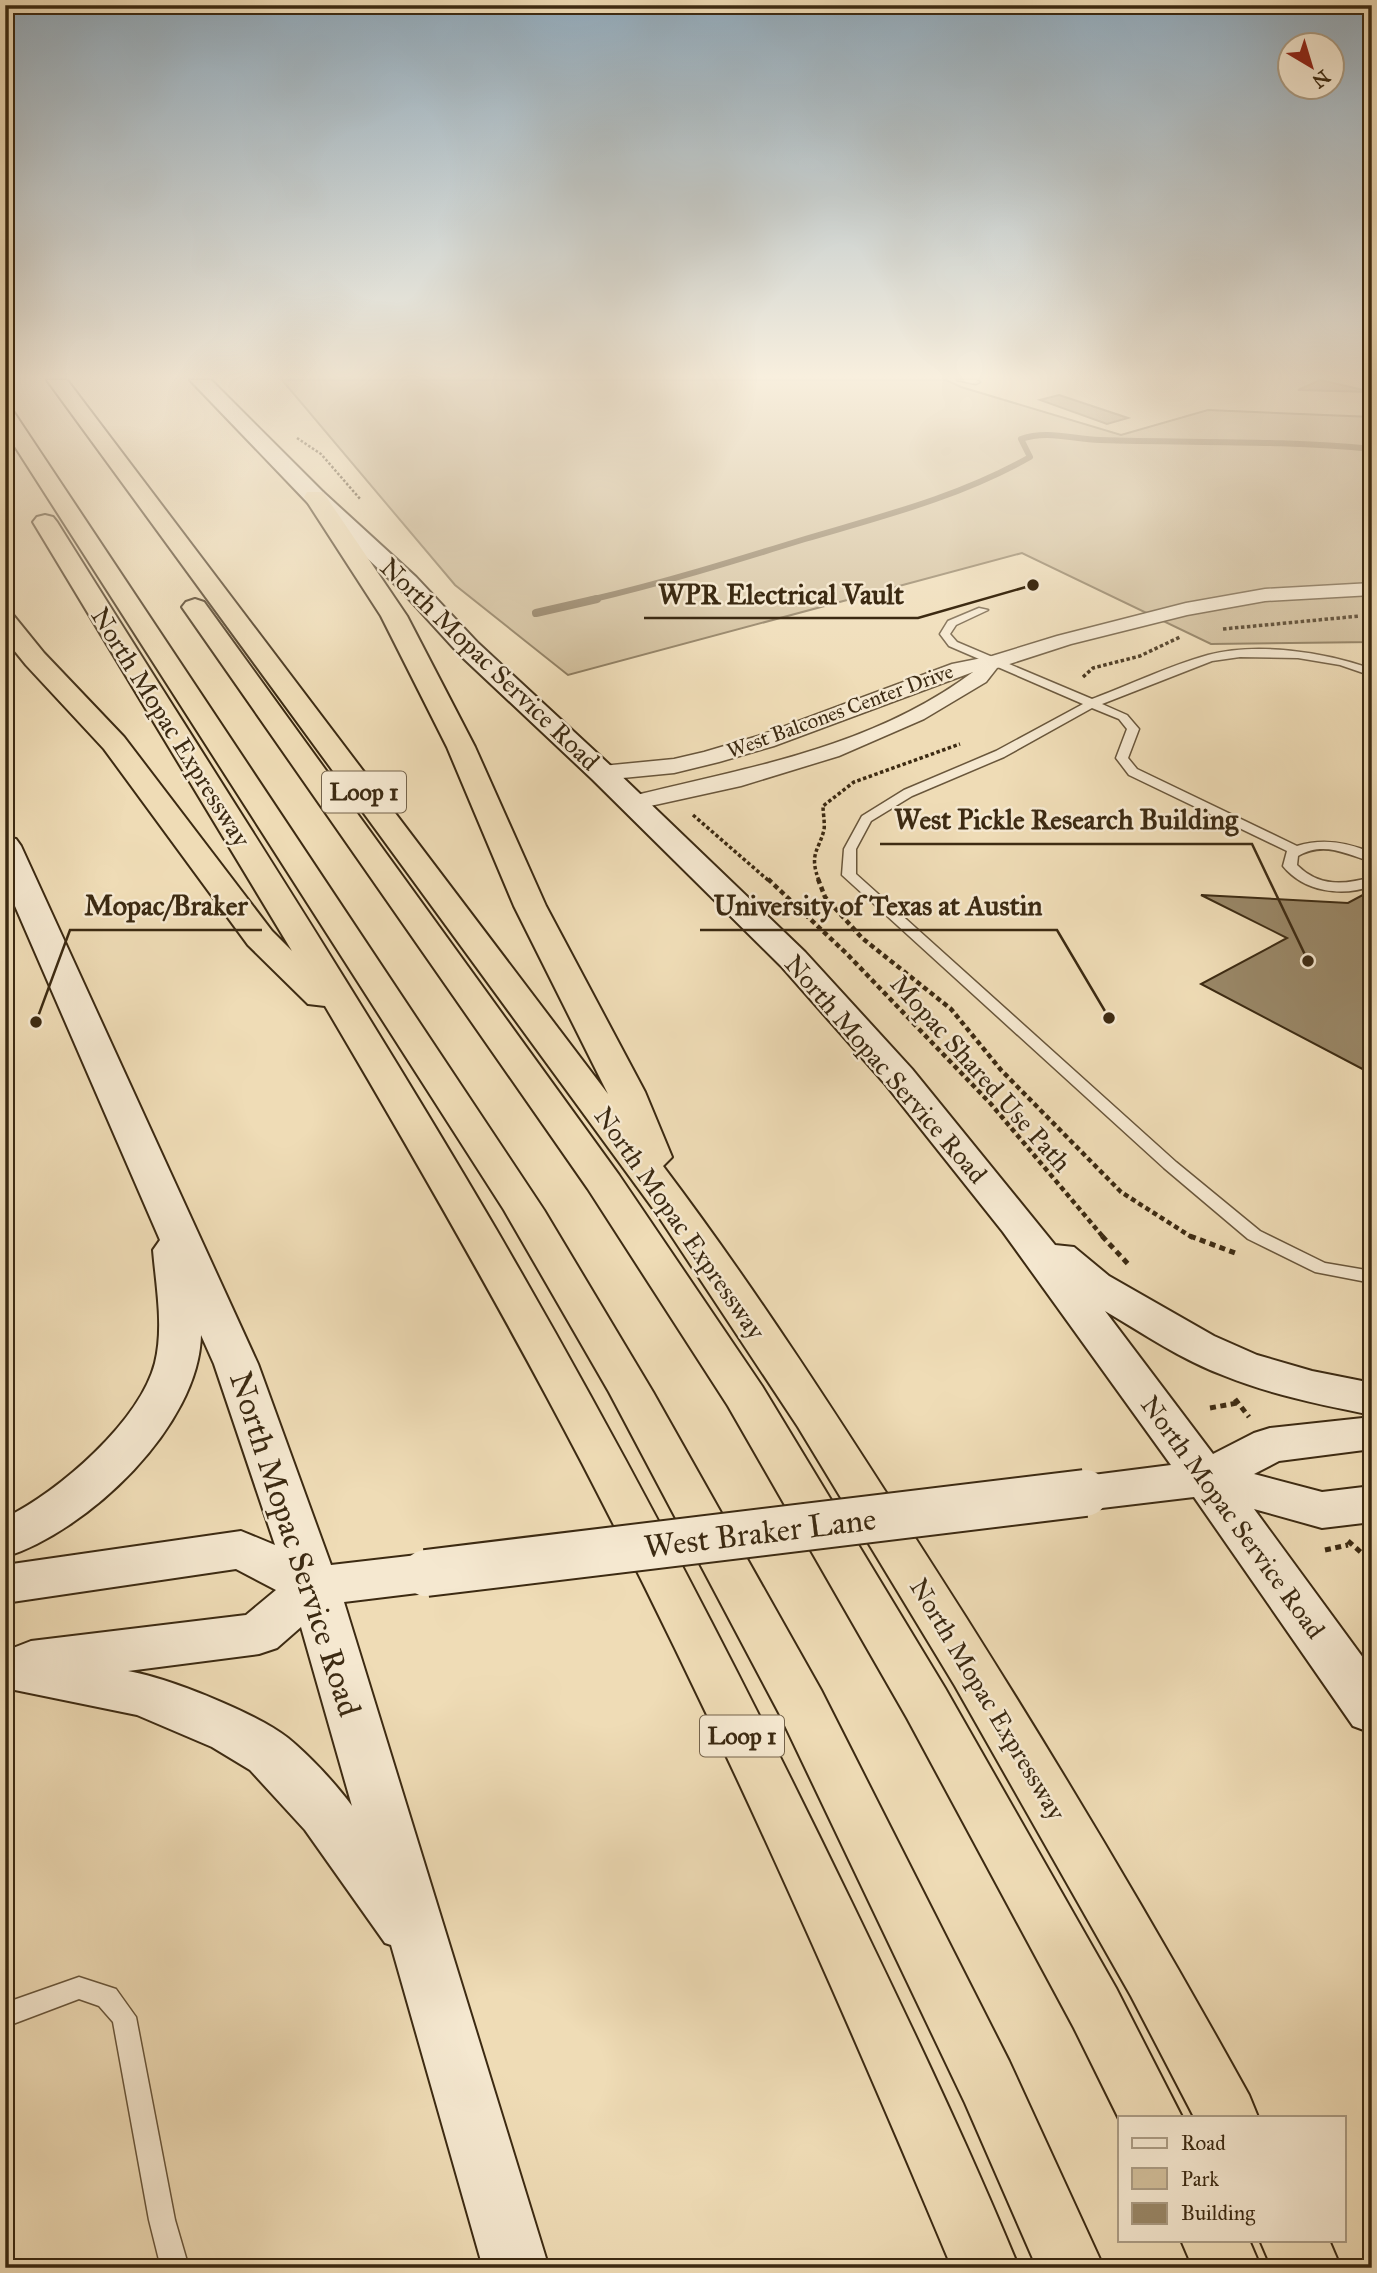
<svg xmlns="http://www.w3.org/2000/svg" width="1377" height="2273" viewBox="0 0 1377 2273" font-family="'IM FELL Great Primer',serif">
<style>
.green{fill:#d1be9a;stroke:#867456;stroke-width:2}
.water{fill:#b29f7e;stroke:#837053;stroke-width:2}
.lines{fill:none;stroke-linecap:round;stroke-linejoin:round}
.stream-far1{stroke:#837053;stroke-width:6}
.stream{stroke:#837053;stroke-width:8}
.building{fill:#998767;stroke:#3c2a12;stroke-width:2}
.lane-casing{stroke:#69563b;stroke-width:3}
.street-casing{stroke:#69563b;stroke-width:3}
.secondary-casing{stroke:#3c2a12;stroke-width:4}
.highway-casing{stroke:#3c2a12;stroke-width:4}
.path-far3{stroke:#3c2a12;stroke-width:2.5;stroke-dasharray:2.5 2;stroke-linecap:butt}
.path-far2{stroke:#3c2a12;stroke-width:3.5;stroke-dasharray:3.5 2.5;stroke-linecap:butt}
.path-far1{stroke:#3c2a12;stroke-width:4.5;stroke-dasharray:5 3.5;stroke-linecap:butt}
.path{stroke:#3c2a12;stroke-width:5;stroke-dasharray:6 4.5;stroke-linecap:butt}
.lane{fill:#f5e8d0;fill-rule:evenodd}
.street{fill:#f5e8d0;fill-rule:evenodd}
.secondary{fill:#f5e8d0;fill-rule:evenodd}
.highway{fill:#efdcb6;fill-rule:evenodd}
.secondary-bridge-casing{stroke:#3c2a12;stroke-width:50;stroke-linecap:butt}
.secondary-bridge{stroke:#f5e8d0;stroke-width:46}
.labels{text-anchor:middle;dominant-baseline:central;stroke-width:5;stroke-linejoin:round;paint-order:stroke}
.far-street-label{font-size:21px;fill:#3c2a12;stroke:#f5e8d0}
.shield{fill:#f5e8d0;stroke:#74634b;stroke-width:2}
.shield-label{font-size:24px;font-weight:bold;fill:#3c2a12}
.street-label{font-size:26px;fill:#3c2a12;stroke:#f5e8d0}
.near-street-label{font-size:32px;fill:#3c2a12;stroke:#f5e8d0}
.leader{fill:none;stroke:#3c2a12;stroke-width:2.5}
.callout-dot{fill:#3c2a12;stroke:#f5e8d0;stroke-width:2.5}
.callout-label{font-size:28px;text-anchor:middle;font-weight:bold;fill:#3c2a12;stroke:#f5e8d0;stroke-width:5;stroke-linejoin:round;paint-order:stroke}
</style>
<rect width="100%" height="100%" fill="#efdcb6"/>
<filter id="stains"><feTurbulence type="fractalNoise" baseFrequency=".00286" numOctaves="4"/><feColorMatrix values="0 0 0 0 .2 0 0 0 0 .09 0 0 0 0 .02 0 0 0 .5 -.17"/></filter>
<radialGradient id="worn" r=".72"><stop offset=".6" stop-color="#630" stop-opacity="0"/><stop offset="1" stop-color="#630" stop-opacity=".3"/></radialGradient>
<path class="green" d="M 282,380 L 946,380 L 961,387 L 1121,435 L 1208,410 L 1372,417 L 1372,642 L 1211,644 L 1022,553 L 568,675 L 455,585 Z"/>
<g class="water">
<path d="M 1320,380 L 1372,392 L 1298,390 Z"/>
<path d="M 1059,395 L 1128,418 L 1107,424 L 1040,400 Z"/>
</g>
<g class="lines">
<path class="stream-far1" d="M 590,600 C 663,583 734,561 805,539 C 883,516 959,497 1030,457 L 1021,439 C 1047,430 1072,439 1100,440 C 1191,443 1281,440 1372,449"/>
<path class="stream" d="M 536,613 L 597,599"/>
</g>
<path class="building" d="M 1372,890 L 1372,1074 L 1201,984 L 1287,938 L 1201,895 L 1348,903 Z"/>
<g class="lines">
<g class="lane-casing">
<g id="lane">
<path d="M 957,380 L 976,380 L 980,382 L 976,384 Z"/>
<path d="M 979,608 L 988,610 L 956,625 L 950,634 L 957,642 L 1092,699 C 1130,685 1168,666 1208,655 C 1257,642 1325,652 1372,669 L 1372,676 L 1340,665 L 1298,658 L 1240,657 L 1212,661 L 1102,704 L 1127,715 L 1139,729 L 1128,758 L 1137,769 L 1297,846 C 1323,838 1347,842 1372,853 L 1372,862 C 1346,854 1324,841 1298,856 L 1297,865 C 1319,887 1344,885 1372,877 L 1372,886 C 1342,897 1304,892 1283,866 L 1287,851 L 1129,775 L 1116,758 L 1127,729 L 1119,719 L 1092,708 L 1004,757 L 912,796 L 871,821 L 856,849 L 856,874 L 1176,1162 L 1260,1231 L 1325,1263 L 1372,1271 L 1372,1283 L 1315,1272 L 1248,1239 L 1164,1168 L 842,875 L 844,849 L 862,816 L 904,790 L 996,751 L 1083,704 L 949,646 L 940,634 L 948,621 Z"/>
<path d="M 1372,746 L 1372,753 L 1366,753 L 1366,747 Z"/>
<path d="M 5,1235 L 11,1236 L 13,1245 L 5,1250 Z"/>
<path d="M 79,1977 L 116,1989 L 136,2017 L 175,2220 L 189,2268 L 161,2268 L 149,2220 L 113,2022 L 99,2006 L 79,1999 L 5,2027 L 5,2003 Z"/>
</g>
</g>
<g class="street-casing">
<path id="street" d="M 1372,583 L 1372,595 L 1265,601 L 1187,615 L 1071,644 L 997,668 L 986,682 L 924,719 L 839,756 L 741,786 L 632,810 L 624,808 L 620,803 L 624,798 C 745,768 870,749 973,672 L 774,746 L 719,762 L 674,773 L 602,780 L 594,778 L 591,773 L 594,768 L 602,766 L 674,759 L 704,752 L 758,736 L 952,664 L 992,656 L 1057,636 L 1186,603 L 1265,589 Z"/>
</g>
<g class="secondary-casing">
<g id="secondary">
<path d="M 190,380 L 211,380 L 323,492 L 416,577 L 478,643 L 612,767 L 805,952 L 912,1069 L 1055,1245 L 1074,1247 L 1109,1276 L 1214,1336 L 1257,1355 L 1312,1371 L 1372,1383 L 1372,1415 C 1323,1405 1272,1395 1225,1376 C 1182,1360 1144,1334 1105,1311 L 1213,1454 L 1254,1433 L 1270,1428 L 1372,1417 L 1372,1449 L 1279,1461 L 1254,1474 L 1322,1492 L 1372,1486 L 1372,1522 L 1322,1528 L 1254,1509 L 1372,1670 L 1372,1733 L 1353,1726 L 1194,1497 L 1085,1510 L 1068,1505 L 1061,1493 L 1068,1481 L 1085,1476 L 1171,1465 L 1003,1232 L 886,1085 L 781,966 L 592,779 L 460,655 L 398,587 L 307,502 Z"/>
<path d="M 5,837 L 16,839 L 21,846 L 258,1364 L 331,1565 L 426,1554 L 443,1560 L 451,1573 L 443,1586 L 426,1592 L 344,1602 L 549,2268 L 483,2268 L 391,1945 L 385,1943 L 305,1830 L 250,1770 L 212,1747 L 137,1715 L 5,1688 L 5,1646 L 13,1648 L 31,1641 L 246,1615 L 276,1590 L 236,1569 L 5,1603 L 5,1565 L 241,1531 L 275,1545 L 214,1364 L 201,1335 C 199,1426 88,1531 5,1557 L 5,1518 C 59,1492 140,1421 155,1363 C 164,1327 156,1286 153,1250 L 160,1240 L 5,883 ZM 301,1627 L 352,1806 C 336,1784 309,1755 288,1738 C 256,1713 169,1678 128,1671 L 259,1654 L 277,1648 Z"/>
</g>
</g>
<g class="highway-casing">
<g id="highway">
<path d="M 47,380 L 67,380 L 608,1094 L 514,906 L 447,747 L 381,616 L 304,497 L 307,492 L 323,492 L 407,616 L 475,747 L 546,906 L 645,1092 L 672,1157 L 663,1166 C 753,1285 834,1411 914,1536 C 1032,1719 1144,1905 1249,2095 L 1258,2117 L 1194,2117 L 1131,1996 L 955,1686 L 798,1427 L 657,1214 Z"/>
<path d="M 5,408 L 12,410 L 15,414 L 544,1210 L 653,1392 L 821,1690 L 1009,2061 L 1104,2268 L 1037,2268 L 965,2103 L 779,1713 L 609,1392 L 504,1210 L 5,431 Z"/>
<path d="M 45,515 L 53,517 L 57,522 C 204,757 356,990 496,1229 C 624,1449 741,1674 852,1903 C 910,2023 968,2144 1019,2268 L 952,2268 C 838,1996 718,1725 582,1463 C 501,1308 414,1157 325,1006 L 308,1004 L 248,945 L 104,749 L 26,665 L 5,639 L 5,613 L 14,616 L 44,653 L 124,737 L 272,931 L 292,951 L 33,522 L 37,517 Z"/>
<path d="M 195,599 L 204,602 L 619,1175 L 762,1386 L 945,1688 L 1116,1988 L 1182,2117 L 1120,2117 L 1120,2121 L 1074,2028 L 907,1718 L 728,1406 L 588,1189 L 182,607 L 186,602 Z"/>
<path d="M 1181,2240 L 1249,2240 L 1261,2268 L 1193,2268 Z"/>
<path d="M 1260,2240 L 1329,2240 L 1341,2268 L 1272,2268 Z"/>
</g>
</g>
<path class="path-far3" d="M 297,438 L 321,454 L 361,500"/>
<g class="path-far2">
<path d="M 1223,629 L 1360,616"/>
<path d="M 1083,677 L 1093,668 L 1140,656 L 1180,637"/>
<path d="M 693,815 L 769,881"/>
<path d="M 819,881 C 809,854 818,852 824,830 C 825,823 823,813 823,806 L 854,782 L 960,744"/>
</g>
<g class="path-far1">
<path d="M 768,879 L 847,954 L 991,1104 L 1104,1238"/>
<path d="M 818,879 L 825,897 L 862,938 L 951,1009 L 1001,1070 L 1121,1192 L 1193,1238"/>
</g>
<g class="path">
<path d="M 1102,1236 L 1129,1265"/>
<path d="M 1190,1236 L 1235,1253"/>
<path d="M 1235,1399 L 1249,1417"/>
<path d="M 1210,1408 L 1237,1403"/>
<path d="M 1348,1541 L 1372,1562"/>
<path d="M 1325,1550 L 1348,1545"/>
</g>
<use href="#lane" class="lane"/>
<use href="#street" class="street"/>
<use href="#secondary" class="secondary"/>
<use href="#highway" class="highway"/>
<g class="secondary-bridge-casing">
<path id="secondary-bridge" d="M 426,1573 L 1085,1493"/>
</g>
<use href="#secondary-bridge" class="secondary-bridge"/>
</g>
<linearGradient id="sky" x2="0" y2="1"><stop stop-color="#92acbe"/><stop offset="0.54" stop-color="#f8efde"/><stop offset="1" stop-color="#f8efde" stop-opacity="0"/></linearGradient>
<rect width="1377" height="698" fill="url(#sky)"/>
<g class="labels">
<g class="far-street-label">
<text transform="translate(840 711) rotate(-20)">West Balcones Center Drive</text>
</g>
<g class="shield">
<rect x="322" y="771.5" width="84" height="41" rx="5"/>
<rect x="700" y="1715.5" width="84" height="41" rx="5"/>
</g>
<g class="shield-label">
<text x="364" y="792">Loop 1</text>
<text x="742" y="1736">Loop 1</text>
</g>
<g class="street-label">
<text transform="translate(490 664) rotate(44)">North Mopac Service Road</text>
<text transform="translate(171 727) rotate(58)">North Mopac Expressway</text>
<text transform="translate(886 1069) rotate(49)">North Mopac Service Road</text>
<text transform="translate(981 1073) rotate(48)">Mopac Shared Use Path</text>
<text transform="translate(680 1223) rotate(55)">North Mopac Expressway</text>
<text transform="translate(1233 1517) rotate(54)">North Mopac Service Road</text>
<text transform="translate(988 1699) rotate(59)">North Mopac Expressway</text>
</g>
<g class="near-street-label">
<text transform="translate(760 1533) rotate(-7)">West Braker Lane</text>
<text transform="translate(295 1544) rotate(72)">North Mopac Service Road</text>
</g>
</g>
<path class="leader" d="M1033 585L918 618H644M1308 961L1252 844H880M36 1022L70 930H262M1109 1018L1057 930H700"/>
<g class="callout-dot">
<circle cx="1033" cy="585" r="7"/>
<circle cx="1308" cy="961" r="7"/>
<circle cx="36" cy="1022" r="7"/>
<circle cx="1109" cy="1018" r="7"/>
</g>
<g class="callout-label">
<text x="781" y="604">WPR Electrical Vault</text>
<text x="1066" y="829">West Pickle Research Building</text>
<text x="166" y="915">Mopac/Braker</text>
<text x="878" y="915">University of Texas at Austin</text>
</g>
<rect width="1377" height="2273" fill="none" stroke="#efdcb6" stroke-width="28"/>
<rect x="7" y="7" width="1363" height="2259" fill="none" stroke="#3c2a12" stroke-width="3.5"/>
<rect x="14" y="14" width="1349" height="2245" fill="none" stroke="#3c2a12" stroke-width="2"/>
<rect x="1118" y="2116" width="228" height="126" fill="#f5e8d0" stroke="#ab9c84" stroke-width="2"/>
<rect x="1132" y="2138" width="35" height="10" fill="#f5e8d0" stroke="#ab9c84" stroke-width="2"/>
<text x="1181" y="2150" font-size="21" fill="#3c2a12">Road</text>
<rect x="1132" y="2168" width="35" height="21" fill="#d1be9a" stroke="#ab9c84" stroke-width="2"/>
<text x="1181" y="2186" font-size="21" fill="#3c2a12">Park</text>
<rect x="1132" y="2203" width="35" height="21" fill="#998767" stroke="#ab9c84" stroke-width="2"/>
<text x="1181" y="2220" font-size="21" fill="#3c2a12">Building</text>
<g transform="translate(1311 66) rotate(142)"><circle r="33" fill="#f5e8d0" stroke="#ab9c84" stroke-width="2"/>
<path d="M0-5L12 26L0 18L-12 26Z" fill="#8f2418"/>
<text y="-10" font-size="19" font-weight="bold" text-anchor="middle" fill="#3c2a12">N</text>
</g>
<rect width="100%" height="100%" filter="url(#stains)"/>
<rect width="100%" height="100%" fill="url(#worn)"/>
</svg>
